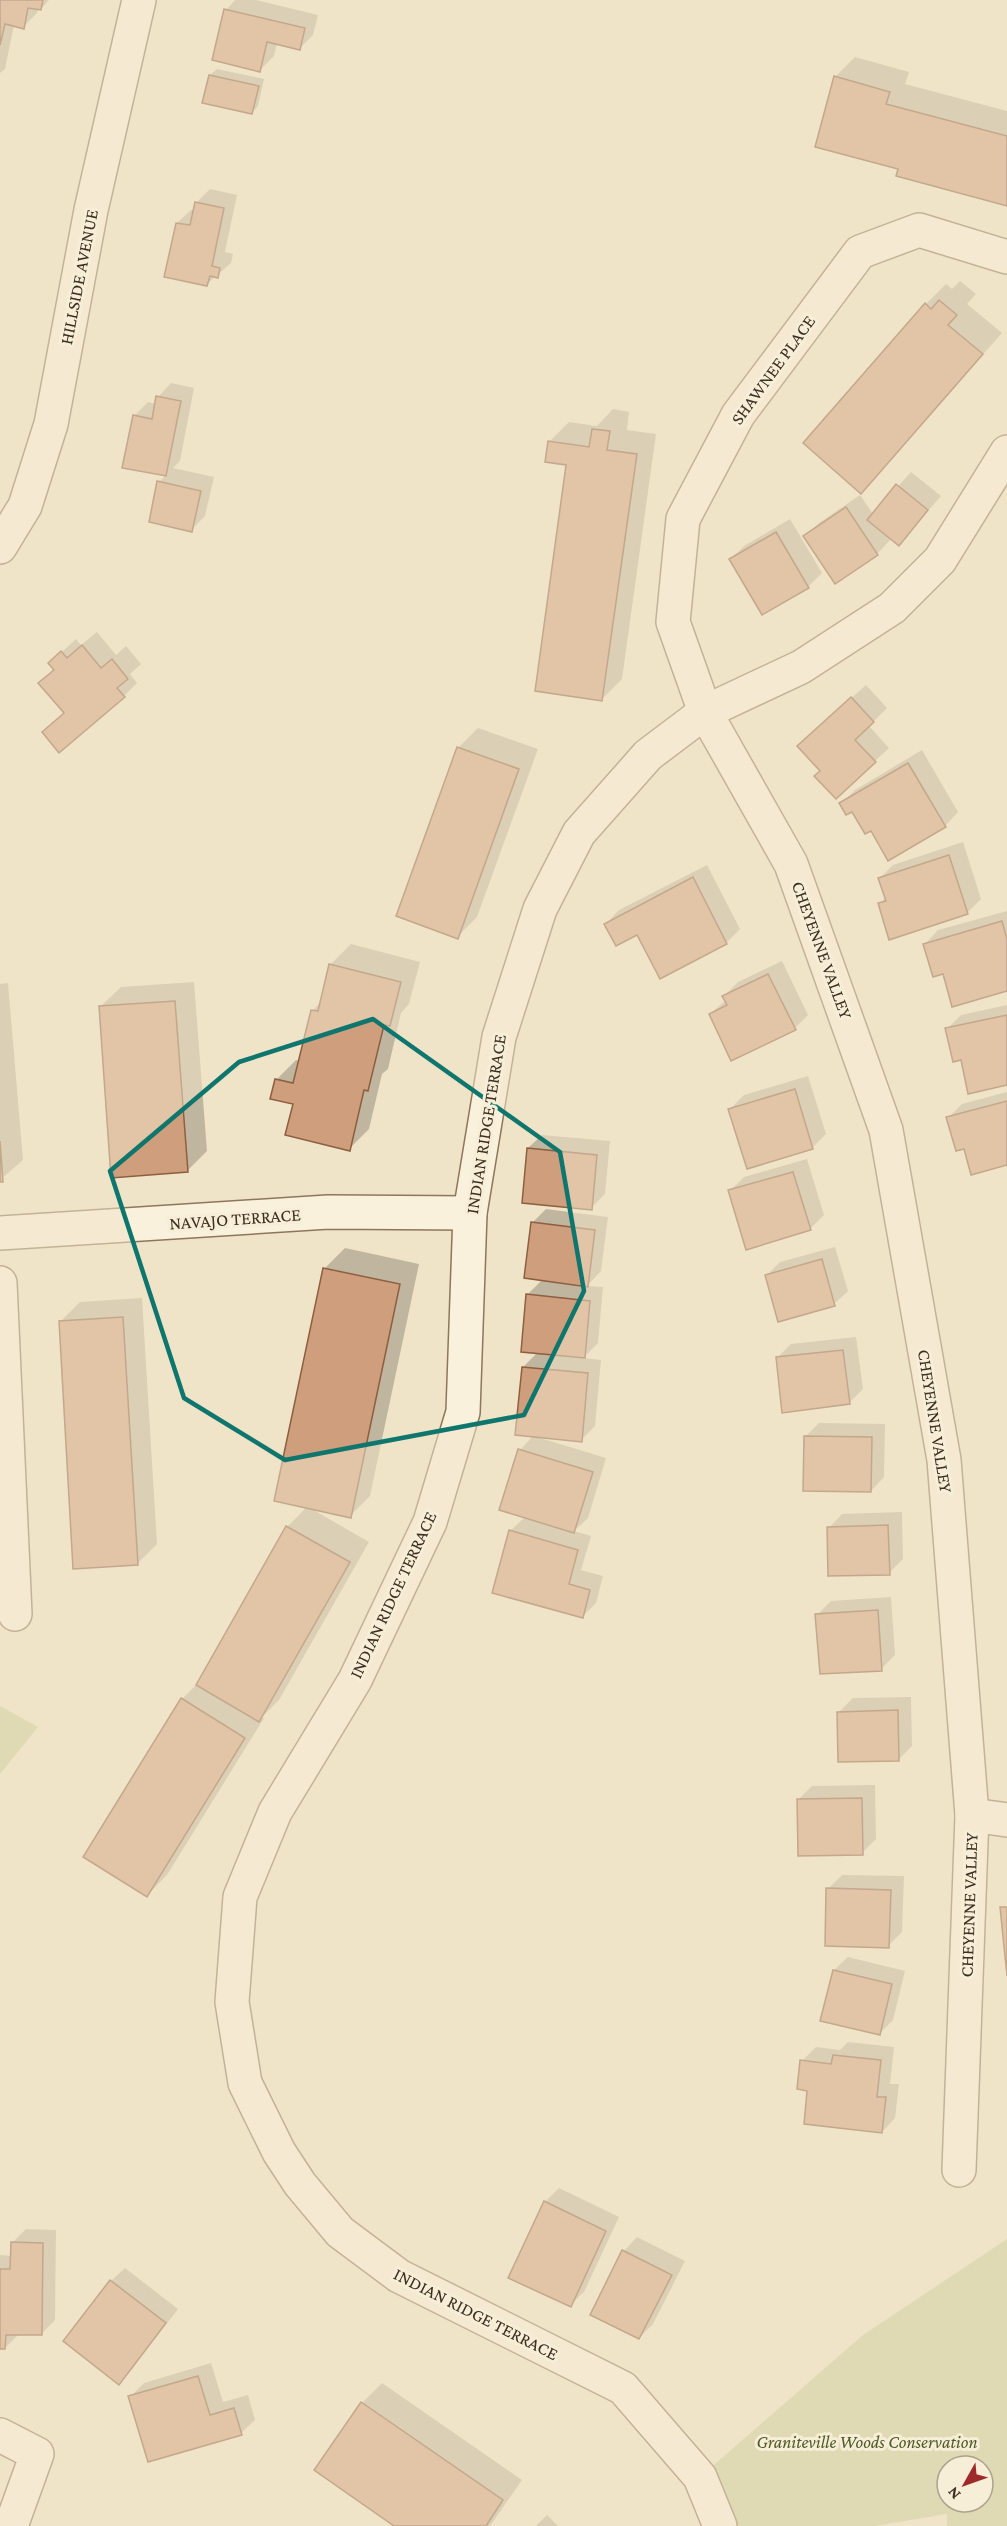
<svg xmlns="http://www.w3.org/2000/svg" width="1007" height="2526" viewBox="0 0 1007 2526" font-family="'Crimson Pro',serif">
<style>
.green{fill:#c9cf9b;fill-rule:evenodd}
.shadow{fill:#0003}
.building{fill:#cf9f7d;stroke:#8d5f41;stroke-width:1.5}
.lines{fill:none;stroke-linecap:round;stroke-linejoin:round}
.minor-casing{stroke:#8d765c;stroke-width:36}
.minor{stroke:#faf1dc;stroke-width:33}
.marked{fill:none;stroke:#0f766e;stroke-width:4.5;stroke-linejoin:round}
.labels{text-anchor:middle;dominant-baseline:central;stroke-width:6;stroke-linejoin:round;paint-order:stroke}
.street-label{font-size:18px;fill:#3d2e20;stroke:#f7eed8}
.park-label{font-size:18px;font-style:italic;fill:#4d5a26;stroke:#f7eed8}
</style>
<rect width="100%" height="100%" fill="#f0e4c8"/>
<g class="green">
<path d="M 0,1706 L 38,1727 L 0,1774 Z"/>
<path d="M 1007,2239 L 1007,2526 L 947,2526 L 947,2514 L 875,2526 L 720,2526 L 700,2477 L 863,2335 ZM 947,2466 L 983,2466 L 983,2502 L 947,2502 Z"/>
</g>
<g class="shadow">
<path d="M 0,0 L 49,0 L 41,9 L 38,8 L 37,13 L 23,27 L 14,25 L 5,69 L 0,73 Z"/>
<path d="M 235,0 L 256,0 L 318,15 L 313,35 L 300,48 L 277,43 L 274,56 L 260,70 L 226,10 Z"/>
<path d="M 855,57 L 909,72 L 905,84 L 1007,111 L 1007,205 L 900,168 L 835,77 Z"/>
<path d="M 217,69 L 264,79 L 258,106 L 252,113 L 210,75 Z"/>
<path d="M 210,189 L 237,195 L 225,252 L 233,254 L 231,263 L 207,284 L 177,223 L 191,210 L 195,210 L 197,202 Z"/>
<path d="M 960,281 L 976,294 L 967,304 L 1002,333 L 861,491 L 805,443 L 926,304 L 946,284 L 952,289 Z"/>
<path d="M 171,383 L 194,388 L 180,461 L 173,468 L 214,477 L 205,516 L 191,530 L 159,482 L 166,475 L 134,416 L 148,402 L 156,404 L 158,397 Z"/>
<path d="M 613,409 L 629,412 L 627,430 L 656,434 L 622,679 L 602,699 L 568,464 L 549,442 L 569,422 L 597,426 Z"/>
<path d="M 911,472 L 941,496 L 899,544 L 892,538 L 877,554 L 805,536 L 819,523 L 860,495 L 873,514 Z"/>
<path d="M 790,519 L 822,573 L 808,587 L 731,559 L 744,546 Z"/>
<path d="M 97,632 L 116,655 L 126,646 L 141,664 L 130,674 L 137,683 L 124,696 L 44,733 L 65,712 L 40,683 L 54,668 L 50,663 L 76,639 L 81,645 Z"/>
<path d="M 866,685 L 887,708 L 869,726 L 889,748 L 875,761 L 822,771 L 813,732 Z"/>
<path d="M 478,728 L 538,749 L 477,917 L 457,937 L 458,748 Z"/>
<path d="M 922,750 L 958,812 L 945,826 L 871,829 L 852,810 L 841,804 L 855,790 Z"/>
<path d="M 963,842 L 981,899 L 967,913 L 879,904 L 886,897 L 880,878 L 893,865 Z"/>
<path d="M 707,865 L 740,929 L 727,942 L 661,977 L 638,933 L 606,924 L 619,910 Z"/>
<path d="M 1007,911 L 1007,989 L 925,944 L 938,930 Z"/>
<path d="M 351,944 L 420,962 L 409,1004 L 401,1013 L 388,1069 L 382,1074 L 369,1129 L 349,1149 L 295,1103 L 276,1080 L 296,1060 L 300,1061 L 312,1011 L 322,1001 L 331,964 Z"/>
<path d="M 782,961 L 808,1015 L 795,1028 L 710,1014 L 726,1000 L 724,996 L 738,982 Z"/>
<path d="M 194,982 L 207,1151 L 187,1171 L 100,1007 L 121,987 Z"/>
<path d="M 8,983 L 23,1160 L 0,1180 L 0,984 Z"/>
<path d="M 1007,1005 L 1007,1084 L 962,1058 L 947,1029 L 961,1015 Z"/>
<path d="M 808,1076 L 826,1134 L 812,1148 L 730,1109 L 744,1095 Z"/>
<path d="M 1007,1092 L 1007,1163 L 965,1147 L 948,1118 L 962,1104 Z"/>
<path d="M 542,1135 L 610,1141 L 605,1194 L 591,1208 L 528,1148 Z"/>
<path d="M 807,1159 L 824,1215 L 810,1229 L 730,1191 L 744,1177 Z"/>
<path d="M 546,1209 L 608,1217 L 601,1271 L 587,1286 L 603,1287 L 598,1343 L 583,1358 L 601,1360 L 595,1426 L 581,1440 L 537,1437 L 606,1458 L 588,1518 L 574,1531 L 591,1536 L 581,1570 L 603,1576 L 596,1603 L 582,1617 L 510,1531 L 525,1517 L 520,1450 L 534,1435 L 523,1367 L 538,1352 L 527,1295 L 543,1279 L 532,1223 Z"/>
<path d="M 835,1247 L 848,1291 L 834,1304 L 766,1276 L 780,1262 Z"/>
<path d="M 345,1248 L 419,1264 L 370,1496 L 350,1516 L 310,1508 L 369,1542 L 279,1700 L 262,1717 L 264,1718 L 167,1875 L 147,1895 L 182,1699 L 201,1680 L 287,1527 L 307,1507 L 276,1500 L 325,1268 Z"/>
<path d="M 142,1298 L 157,1544 L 137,1564 L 60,1322 L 80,1302 Z"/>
<path d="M 856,1337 L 863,1389 L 849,1403 L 777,1358 L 791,1344 Z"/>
<path d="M 819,1423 L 885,1424 L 884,1477 L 871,1491 L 806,1436 Z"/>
<path d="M 902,1512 L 903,1559 L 889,1573 L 829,1528 L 842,1514 Z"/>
<path d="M 891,1597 L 895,1655 L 881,1669 L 817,1615 L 831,1601 Z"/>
<path d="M 911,1697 L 912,1746 L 898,1760 L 839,1712 L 853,1698 Z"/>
<path d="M 875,1785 L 876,1839 L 862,1853 L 798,1800 L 812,1786 Z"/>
<path d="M 842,1875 L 904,1876 L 902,1932 L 888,1946 L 828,1889 Z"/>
<path d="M 848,1957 L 905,1971 L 893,2020 L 880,2033 L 834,1970 Z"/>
<path d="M 848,2042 L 894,2047 L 890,2084 L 899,2084 L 895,2118 L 882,2132 L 809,2089 L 802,2061 L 816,2047 L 840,2050 Z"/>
<path d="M 559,2188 L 619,2217 L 584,2292 L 570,2305 L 545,2202 Z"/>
<path d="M 26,2229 L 56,2230 L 55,2320 L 41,2334 L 19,2334 L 5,2348 L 0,2348 L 0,2255 L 12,2256 L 12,2243 Z"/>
<path d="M 637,2237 L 685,2261 L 653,2324 L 639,2338 L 624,2251 Z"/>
<path d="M 125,2268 L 178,2309 L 132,2369 L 118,2383 L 111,2281 Z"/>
<path d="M 211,2363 L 223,2402 L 248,2395 L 255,2420 L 241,2433 L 130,2397 L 144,2383 Z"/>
<path d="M 382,2383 L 522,2480 L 490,2526 L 397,2526 L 316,2470 L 362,2403 Z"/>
<path d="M 547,2515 L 558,2526 L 536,2526 Z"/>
</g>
<g class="building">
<path d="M 0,0 L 43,0 L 41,10 L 28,8 L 24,29 L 5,24 L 0,45 Z"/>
<path d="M 224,9 L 305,28 L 300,50 L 267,42 L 260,72 L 212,60 Z"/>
<path d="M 209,75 L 259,86 L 252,114 L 202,103 Z"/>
<path d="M 834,76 L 890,92 L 886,104 L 1007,136 L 1007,206 L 896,176 L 898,169 L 815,147 Z"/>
<path d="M 195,202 L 224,208 L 212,266 L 220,268 L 218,278 L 210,276 L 207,286 L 164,277 L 176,223 L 190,225 Z"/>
<path d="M 939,300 L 957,315 L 948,325 L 983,354 L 861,494 L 803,443 L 925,303 L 931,309 Z"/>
<path d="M 156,396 L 181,401 L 166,476 L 122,468 L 133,415 L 152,419 Z"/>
<path d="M 592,429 L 610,431 L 607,450 L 637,454 L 602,701 L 535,691 L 566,465 L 545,462 L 548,441 L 589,447 Z"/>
<path d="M 157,481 L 201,491 L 192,532 L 149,522 Z"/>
<path d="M 896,484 L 928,510 L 899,546 L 867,520 Z"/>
<path d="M 846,507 L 878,555 L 835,584 L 803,536 Z"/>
<path d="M 776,532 L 809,588 L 762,615 L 729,559 Z"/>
<path d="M 82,645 L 101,668 L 112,659 L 128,679 L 117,688 L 125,697 L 59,753 L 42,732 L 64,713 L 38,683 L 54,670 L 48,663 L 61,651 L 67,658 Z"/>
<path d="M 851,697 L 874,722 L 855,740 L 876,762 L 836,799 L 814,776 L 820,771 L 797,746 Z"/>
<path d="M 457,747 L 519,769 L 458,939 L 396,916 Z"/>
<path d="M 908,763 L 946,827 L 888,861 L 871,831 L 865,834 L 852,812 L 846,815 L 839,803 Z"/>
<path d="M 949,855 L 968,914 L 889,940 L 878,903 L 886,901 L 878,878 Z"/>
<path d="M 693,877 L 727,944 L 660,979 L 637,935 L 616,946 L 604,924 Z"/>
<path d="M 1002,921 L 1007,939 L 1007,991 L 952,1007 L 943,974 L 933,977 L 923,944 Z"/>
<path d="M 329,964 L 401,982 L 390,1026 L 384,1025 L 368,1091 L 364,1090 L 350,1151 L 285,1135 L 293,1104 L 270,1099 L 275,1079 L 293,1083 L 311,1010 L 318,1011 Z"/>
<path d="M 768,974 L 796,1030 L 731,1061 L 709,1014 L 727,1005 L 722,996 Z"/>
<path d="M 175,1001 L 188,1172 L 111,1178 L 99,1006 Z"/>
<path d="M 1007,1015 L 1007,1085 L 968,1094 L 961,1060 L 953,1062 L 945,1028 Z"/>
<path d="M 795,1089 L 813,1149 L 747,1169 L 728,1109 Z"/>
<path d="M 1007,1101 L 1007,1165 L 971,1175 L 964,1149 L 956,1151 L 946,1117 Z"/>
<path d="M 0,1141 L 3,1182 L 0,1182 Z"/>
<path d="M 527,1148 L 597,1155 L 592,1210 L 522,1203 Z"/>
<path d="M 793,1172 L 811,1230 L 746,1250 L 728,1190 Z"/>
<path d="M 531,1222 L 595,1230 L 588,1287 L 524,1278 Z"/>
<path d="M 822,1259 L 835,1306 L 778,1322 L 765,1275 Z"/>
<path d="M 323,1268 L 400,1284 L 351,1518 L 274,1501 Z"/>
<path d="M 526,1294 L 590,1301 L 585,1358 L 521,1352 Z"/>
<path d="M 123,1317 L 138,1565 L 73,1569 L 59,1321 Z"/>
<path d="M 843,1350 L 850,1404 L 782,1413 L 776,1357 Z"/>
<path d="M 522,1367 L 588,1373 L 582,1442 L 515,1435 Z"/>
<path d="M 804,1436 L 872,1437 L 871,1492 L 803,1491 Z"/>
<path d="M 518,1449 L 593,1472 L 574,1533 L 499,1510 Z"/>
<path d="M 888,1525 L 890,1575 L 828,1576 L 827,1527 Z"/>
<path d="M 286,1526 L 350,1562 L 259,1722 L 196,1685 Z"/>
<path d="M 509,1530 L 578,1550 L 569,1584 L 590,1590 L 583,1618 L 492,1593 Z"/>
<path d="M 878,1610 L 882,1671 L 820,1674 L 815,1614 Z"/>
<path d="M 181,1698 L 245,1738 L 147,1897 L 83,1857 Z"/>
<path d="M 898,1710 L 899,1761 L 838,1762 L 837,1712 Z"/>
<path d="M 862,1798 L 863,1855 L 798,1856 L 797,1799 Z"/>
<path d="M 826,1888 L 891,1890 L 889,1948 L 825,1946 Z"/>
<path d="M 1000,1907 L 1007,1907 L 1007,1976 Z"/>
<path d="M 833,1970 L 892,1984 L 880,2035 L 820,2021 Z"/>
<path d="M 833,2055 L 881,2060 L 877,2097 L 886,2097 L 882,2133 L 804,2124 L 807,2091 L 797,2089 L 800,2060 L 831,2064 Z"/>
<path d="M 544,2201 L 606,2231 L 571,2307 L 508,2278 Z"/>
<path d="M 11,2242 L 43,2243 L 42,2335 L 6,2335 L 5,2349 L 0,2349 L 0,2269 L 10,2269 Z"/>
<path d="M 622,2250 L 672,2275 L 639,2339 L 590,2315 Z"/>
<path d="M 110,2280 L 166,2323 L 119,2385 L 63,2341 Z"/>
<path d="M 198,2376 L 210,2415 L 234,2408 L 242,2435 L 148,2462 L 128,2396 Z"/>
<path d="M 361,2402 L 503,2500 L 486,2526 L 394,2526 L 314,2470 Z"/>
</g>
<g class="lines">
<g class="minor-casing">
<g id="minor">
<path d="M 0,547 L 25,506 L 51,424 L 91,210 L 139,0"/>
<path d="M 0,1233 L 328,1212 L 470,1213"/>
<path d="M 0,1283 L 15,1614"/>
<path d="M 972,1815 L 1007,1820"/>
<path d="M 959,2170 L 972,1815 L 944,1460 L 886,1130 L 791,864 L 705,712 L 673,622 L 683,519 L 738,415 L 860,252 L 919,230 L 1007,257"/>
<path d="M 0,2435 L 37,2454 L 11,2526"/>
<path d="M 720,2526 L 700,2477 L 623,2388 L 399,2276 L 340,2232 L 300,2184 L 279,2152 L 245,2083 L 232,2002 L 240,1897 L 275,1812 L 355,1680 L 430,1522 L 463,1412 L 470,1213 L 499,1037 L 540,909 L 579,833 L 648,755 L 705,712 L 801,667 L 892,608 L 940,560 L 1007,452"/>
</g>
</g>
<use href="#minor" class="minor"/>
</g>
<path d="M0 0H1007V2526H0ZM 373,1019 L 560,1152 L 584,1291 L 524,1415 L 285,1460 L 184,1398 L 110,1171 L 239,1062 Z" fill="#f0e4c8" fill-opacity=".55" fill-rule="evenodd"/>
<path class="marked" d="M 373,1019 L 560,1152 L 584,1291 L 524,1415 L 285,1460 L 184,1398 L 110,1171 L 239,1062 Z"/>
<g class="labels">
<g class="street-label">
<text transform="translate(79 277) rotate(-79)">HILLSIDE AVENUE</text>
<text transform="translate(773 370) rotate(-54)">SHAWNEE PLACE</text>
<text transform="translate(822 950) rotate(70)">CHEYENNE VALLEY</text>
<text transform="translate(486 1124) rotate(-81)">INDIAN RIDGE TERRACE</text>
<text transform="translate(235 1219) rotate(-4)">NAVAJO TERRACE</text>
<text transform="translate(935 1421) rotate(81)">CHEYENNE VALLEY</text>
<text transform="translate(393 1595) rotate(-65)">INDIAN RIDGE TERRACE</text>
<text transform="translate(969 1905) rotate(-88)">CHEYENNE VALLEY</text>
<text transform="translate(476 2314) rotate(27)">INDIAN RIDGE TERRACE</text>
</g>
<g class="park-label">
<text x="867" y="2442">Graniteville Woods Conservation</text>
</g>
</g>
<g transform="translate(965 2484) rotate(230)"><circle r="28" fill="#f7eed8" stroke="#ada18e" stroke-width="1.5"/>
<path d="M0-4.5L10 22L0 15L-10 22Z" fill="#9e2a2b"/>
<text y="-9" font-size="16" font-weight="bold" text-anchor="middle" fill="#3d2e20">N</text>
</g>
</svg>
